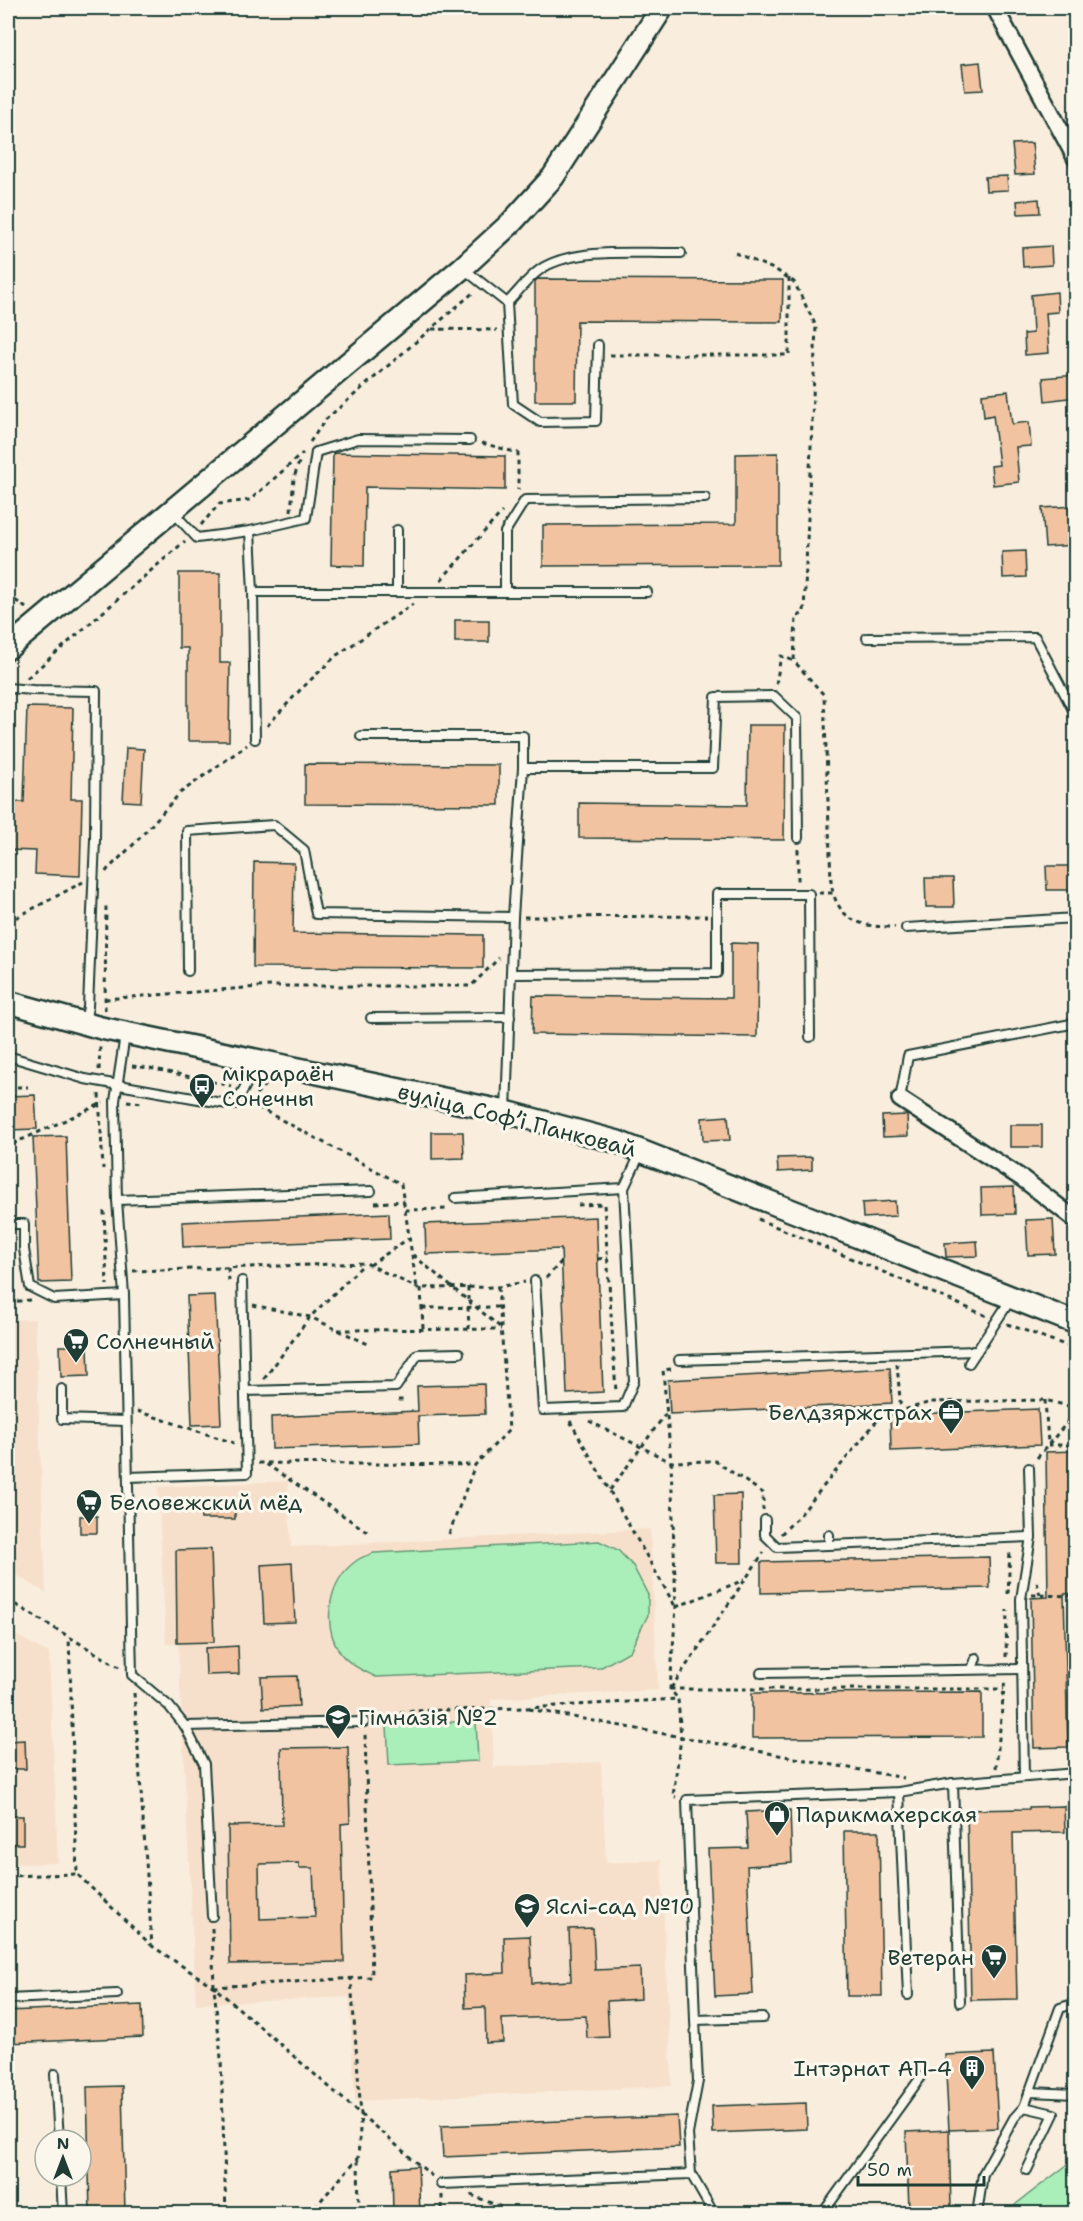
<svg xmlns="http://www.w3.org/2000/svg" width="1083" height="2221" viewBox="0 0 1083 2221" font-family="'Shantell Sans',sans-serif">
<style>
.built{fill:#f7e0cb}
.green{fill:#aaefb9;stroke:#649676;stroke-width:1.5}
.building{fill:#f1c3a1;stroke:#1f3d34;stroke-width:1.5;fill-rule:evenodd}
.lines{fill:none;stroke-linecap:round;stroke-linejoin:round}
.lane-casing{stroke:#1f3d34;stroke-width:12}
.street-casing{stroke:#1f3d34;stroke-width:20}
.secondary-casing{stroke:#1f3d34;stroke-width:26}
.path{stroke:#1f3d34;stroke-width:3;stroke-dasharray:4.5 4.5;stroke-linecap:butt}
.lane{stroke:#fbf7ec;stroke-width:8}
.street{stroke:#fbf7ec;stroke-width:15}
.secondary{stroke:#fbf7ec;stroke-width:21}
.labels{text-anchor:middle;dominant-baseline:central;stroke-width:6;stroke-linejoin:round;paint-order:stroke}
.poi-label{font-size:22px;fill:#1f3d34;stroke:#fbf7ec;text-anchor:start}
.street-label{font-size:22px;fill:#1f3d34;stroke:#fbf7ec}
</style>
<rect width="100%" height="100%" fill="#f9eddd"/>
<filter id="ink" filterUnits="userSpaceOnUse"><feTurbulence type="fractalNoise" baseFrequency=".0167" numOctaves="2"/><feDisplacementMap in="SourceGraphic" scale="12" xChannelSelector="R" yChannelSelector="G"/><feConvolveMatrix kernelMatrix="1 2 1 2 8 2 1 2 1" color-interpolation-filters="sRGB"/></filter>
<g filter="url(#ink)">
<g class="built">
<path d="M 35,1319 L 46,1593 L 8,1570 L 8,1320 Z"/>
<path d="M 288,1481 L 291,1547 L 650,1529 L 658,1690 L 491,1699 L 494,1767 L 601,1762 L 606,1863 L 661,1860 L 672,2086 L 355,2101 L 349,1997 L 196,2004 L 178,1644 L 166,1644 L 158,1487 Z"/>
<path d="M 8,1631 L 49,1653 L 58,1863 L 8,1864 Z"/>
</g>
<g class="green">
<path d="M 599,1541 L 618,1550 L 633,1566 L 648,1595 L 648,1615 L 630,1651 L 600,1668 L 376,1677 C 364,1671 350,1665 341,1654 C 321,1625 328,1581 356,1561 C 361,1557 368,1555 374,1553 Z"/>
<path d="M 476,1721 L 478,1761 L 389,1765 L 387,1725 Z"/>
<path d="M 1075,2159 L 1075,2213 L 1011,2213 L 1016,2204 Z"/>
</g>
<g class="building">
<path d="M 980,62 L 983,90 L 965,91 L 962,64 Z"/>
<path d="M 1032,143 L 1035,174 L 1015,175 L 1012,144 Z"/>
<path d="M 1007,176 L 1008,190 L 986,191 L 985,177 Z"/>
<path d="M 1039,199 L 1040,213 L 1018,214 L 1017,201 Z"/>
<path d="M 1051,246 L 1052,265 L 1023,267 L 1022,248 Z"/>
<path d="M 538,279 L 783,280 L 782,322 L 577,321 L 576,401 L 535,401 L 535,281 Z"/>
<path d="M 1057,292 L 1058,312 L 1046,313 L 1049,353 L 1025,355 L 1024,334 L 1033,333 L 1031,295 Z"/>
<path d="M 1076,375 L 1076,397 L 1045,401 L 1043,378 Z"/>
<path d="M 1008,391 L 1012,424 L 1029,422 L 1031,446 L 1016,447 L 1019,482 L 993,485 L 991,466 L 999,465 L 993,415 L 984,417 L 982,394 Z"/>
<path d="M 333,453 L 505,456 L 505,490 L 365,487 L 364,566 L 331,565 Z"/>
<path d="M 778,453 L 778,565 L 543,566 L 543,525 L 736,524 L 736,454 Z"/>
<path d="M 1076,506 L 1076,545 L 1045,547 L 1042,508 Z"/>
<path d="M 1025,551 L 1026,577 L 1003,578 L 1002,552 Z"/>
<path d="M 179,573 L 220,573 L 220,663 L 230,663 L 229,741 L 188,741 L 188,648 L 179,648 Z"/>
<rect x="455" y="620" width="34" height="22"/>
<path d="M 27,707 L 73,708 L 71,799 L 82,799 L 80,876 L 35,874 L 36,851 L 8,850 L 8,802 L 24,802 Z"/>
<path d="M 748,725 L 785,725 L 784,840 L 579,838 L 579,803 L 747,805 Z"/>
<path d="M 126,748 L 144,749 L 141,802 L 123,801 Z"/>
<path d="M 305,764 L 499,765 L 499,805 L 305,804 Z"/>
<path d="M 254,862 L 294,863 L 293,933 L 483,935 L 483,968 L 253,967 Z"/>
<path d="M 1046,866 L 1070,866 L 1071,890 L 1047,890 Z"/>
<path d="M 925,878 L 953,878 L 954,907 L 926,907 Z"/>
<path d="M 731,943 L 758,944 L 757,1037 L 532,1034 L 533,996 L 731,998 Z"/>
<path d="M 35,1095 L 37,1129 L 8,1130 L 8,1096 Z"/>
<path d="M 907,1115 L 908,1136 L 883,1137 L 882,1116 Z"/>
<path d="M 728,1116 L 730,1140 L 703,1141 L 702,1118 Z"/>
<rect x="1010" y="1125" width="32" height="22"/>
<path d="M 432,1132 L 463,1132 L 464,1158 L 432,1159 Z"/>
<path d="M 66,1136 L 71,1282 L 39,1283 L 33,1137 Z"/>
<path d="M 812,1157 L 812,1170 L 778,1172 L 777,1158 Z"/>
<path d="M 1014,1187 L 1015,1214 L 982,1215 L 981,1188 Z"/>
<path d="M 895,1201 L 896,1216 L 863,1218 L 862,1203 Z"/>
<path d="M 389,1213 L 390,1239 L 183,1247 L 182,1222 Z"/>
<path d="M 596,1217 L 603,1392 L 567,1394 L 561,1249 L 426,1254 L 425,1224 Z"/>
<path d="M 1053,1219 L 1055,1254 L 1028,1255 L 1026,1220 Z"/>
<path d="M 977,1241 L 978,1256 L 946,1257 L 945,1243 Z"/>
<path d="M 215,1295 L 221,1424 L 192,1425 L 187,1296 Z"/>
<path d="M 60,1346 L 88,1346 L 89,1376 L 61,1377 Z"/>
<path d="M 890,1368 L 892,1403 L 670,1414 L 668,1380 Z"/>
<path d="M 484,1384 L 485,1414 L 418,1416 L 419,1444 L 272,1449 L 271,1417 L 418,1411 L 417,1386 Z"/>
<path d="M 1038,1409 L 1040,1445 L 891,1451 L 890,1415 Z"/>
<path d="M 1076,1451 L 1076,1593 L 1064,1594 L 1068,1747 L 1034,1748 L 1031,1598 L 1048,1597 L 1046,1452 Z"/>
<path d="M 741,1494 L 742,1563 L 716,1563 L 714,1495 Z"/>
<rect x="201" y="1504" width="34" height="15"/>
<rect x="80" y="1516" width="17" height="17"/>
<path d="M 211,1549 L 214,1642 L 177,1643 L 176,1550 Z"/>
<path d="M 989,1557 L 990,1588 L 761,1593 L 761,1562 Z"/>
<path d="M 292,1563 L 295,1622 L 264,1623 L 261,1565 Z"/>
<path d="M 238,1646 L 239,1674 L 206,1675 L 205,1648 Z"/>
<path d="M 297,1676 L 299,1706 L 263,1708 L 261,1677 Z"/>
<path d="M 982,1692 L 982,1737 L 752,1738 L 752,1693 Z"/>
<path d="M 25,1740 L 26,1769 L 8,1769 L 8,1741 Z"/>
<path d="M 348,1747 L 350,1823 L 341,1824 L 344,1962 L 230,1964 L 228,1826 L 282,1825 L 281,1748 ZM 299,1863 L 299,1868 L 313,1868 L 315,1917 L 260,1919 L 259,1864 Z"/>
<path d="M 1064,1806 L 1065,1832 L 1013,1833 L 1017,1999 L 971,2000 L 967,1810 L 1029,1809 L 1029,1807 Z"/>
<path d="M 790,1810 L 792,1863 L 747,1866 L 753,1994 L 715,1996 L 708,1849 L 748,1848 L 746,1812 Z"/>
<rect x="8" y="1816" width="15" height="28"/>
<path d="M 844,1831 L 879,1831 L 882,1996 L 847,1996 Z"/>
<path d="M 593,1928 L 595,1970 L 640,1968 L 641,1999 L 607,2001 L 609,2037 L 587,2038 L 586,2016 L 502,2019 L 503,2042 L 486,2043 L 485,2007 L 465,2008 L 464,1975 L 505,1973 L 504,1937 L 530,1936 L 532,1983 L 571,1981 L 569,1929 Z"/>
<path d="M 142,2005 L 143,2037 L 8,2043 L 8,2011 Z"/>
<path d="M 994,2053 L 998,2128 L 949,2130 L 945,2055 Z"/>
<path d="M 122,2086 L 125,2214 L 90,2214 L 87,2087 Z"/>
<path d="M 806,2103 L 807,2129 L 713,2133 L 712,2106 Z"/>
<path d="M 677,2116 L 679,2147 L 443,2157 L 441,2126 Z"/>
<path d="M 949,2130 L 951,2208 L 909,2209 L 906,2132 Z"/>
<path d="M 418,2166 L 420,2214 L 393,2214 L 392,2168 Z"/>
</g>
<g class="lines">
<g class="lane-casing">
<g id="lane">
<path d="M 464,269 L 507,303 C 519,291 530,275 544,267 C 579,247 640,254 681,253"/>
<path d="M 507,303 L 513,404 L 540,422 L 596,421 L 598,345"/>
<path d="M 172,511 L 197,538 L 250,531 L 253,592 L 647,592"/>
<path d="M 397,530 L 397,591"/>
<path d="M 250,531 L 306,518 L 316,452 L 358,439 L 470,440"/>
<path d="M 253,592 L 255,739"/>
<path d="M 505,592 L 505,532 L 525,500 L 705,498"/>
<path d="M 867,638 L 1035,637 L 1072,708 L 1076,708"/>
<path d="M 8,688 L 33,690 L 96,691 L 95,840 L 88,1007 L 85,1022"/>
<path d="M 361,736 L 523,736 L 523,768 L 513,917"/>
<path d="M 523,768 L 713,768 L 716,697 L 774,696 L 797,718 L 798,838"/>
<path d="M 906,928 L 1076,918"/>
<path d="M 188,971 L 187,831 L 274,825 L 304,850 L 316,914 L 513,917 L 506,1111"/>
<path d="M 511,974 L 717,973 L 717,894 L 809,894 L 810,1037"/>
<path d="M 371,1018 L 510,1017"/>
<path d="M 125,1035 L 115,1101 L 117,1200 L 124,1295 L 132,1675 L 169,1706 L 185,1726 L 204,1764 L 212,1916"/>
<path d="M 8,1056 L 85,1079 L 233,1105 C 245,1090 250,1079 252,1061"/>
<path d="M 900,1099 L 908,1056 L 1076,1023"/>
<path d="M 455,1198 L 624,1188"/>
<path d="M 117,1200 L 371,1191"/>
<path d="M 8,1224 L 24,1224 L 24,1249 L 30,1287 L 54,1299 L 124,1295"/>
<path d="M 535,1281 L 543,1410 L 623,1407 L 634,1381 L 624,1188 L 641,1152"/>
<path d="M 679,1360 L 977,1351"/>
<path d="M 969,1363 L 1011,1299"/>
<path d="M 62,1389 L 62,1419 L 126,1421"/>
<path d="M 245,1391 L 396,1387 L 418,1354 L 459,1353"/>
<path d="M 1029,1468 L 1031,1537"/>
<path d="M 128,1477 L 247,1473 L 242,1281"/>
<path d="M 765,1520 L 765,1535 L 777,1547 L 1031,1537 L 1021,1599 L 1024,1777"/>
<path d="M 829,1535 L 829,1545"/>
<path d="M 972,1669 L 976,1658"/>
<path d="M 761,1673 L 1022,1669"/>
<path d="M 185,1726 L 364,1722"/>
<path d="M 953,1783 L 960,2002"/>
<path d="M 899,1792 L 908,1995"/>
<path d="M 8,1999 L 117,1994"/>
<path d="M 763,2018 L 695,2020 L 687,1800 L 899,1792 L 953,1783 L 1076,1773"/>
<path d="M 55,2074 L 59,2140"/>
<path d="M 1029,2092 L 1076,2094"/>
<path d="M 1024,2107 L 1054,2114 L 1027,2170"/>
<path d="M 691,2174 L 688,2134 L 698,2081 L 695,2020"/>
<path d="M 61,2176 L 63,2214"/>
<path d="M 441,2184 L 691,2174 L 714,2214"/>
<path d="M 822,2214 L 921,2077"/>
<path d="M 977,2214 L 983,2174 L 1014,2118 L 1024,2107 L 1060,2008 L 1076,2003"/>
</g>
</g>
<g class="street-casing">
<g id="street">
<path d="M 995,8 L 1076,159"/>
<path d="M 900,1099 L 1023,1179 L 1076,1220"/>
</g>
</g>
<g class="secondary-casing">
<g id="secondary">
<path d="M 8,648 L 462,268 L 511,223 L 553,177 L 662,8"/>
<path d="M 8,1002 L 101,1028 L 506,1112 L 618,1142 L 1076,1323"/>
</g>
</g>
<g class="path">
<path d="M 735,253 L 776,270 L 794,282 L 816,326 L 804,613 L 796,617 L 794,661 L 824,695 L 831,881 L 833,893"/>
<path d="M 432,329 L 497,330"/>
<path d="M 610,355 L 789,355 L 789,278"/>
<path d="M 310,442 L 325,420 L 475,291"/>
<path d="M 482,443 L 518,453 L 518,490"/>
<path d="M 291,511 L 294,478 L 300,459"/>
<path d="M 201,525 L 219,504 L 250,500 L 303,453"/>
<path d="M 441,580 L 502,512"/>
<path d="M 8,595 L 26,608"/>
<path d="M 27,678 L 185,541"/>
<path d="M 776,684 L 781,656 L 794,661"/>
<path d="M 267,726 L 301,689 L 337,655 L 413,604"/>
<path d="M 798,849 L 798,884"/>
<path d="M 106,872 L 107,870 L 136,842 L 180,793 L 247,745"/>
<path d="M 819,893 L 833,893 C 843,924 866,927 895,927"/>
<path d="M 524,917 L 707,916"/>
<path d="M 8,922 L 83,882"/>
<path d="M 105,999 L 271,986 L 471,986 L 499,958"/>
<path d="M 105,1010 L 106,903"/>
<path d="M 132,1066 L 150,1068 L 231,1086"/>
<path d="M 99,1070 L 100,1046"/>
<path d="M 8,1087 L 28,1087"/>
<path d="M 99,1094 L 103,1169"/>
<path d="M 256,1094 L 268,1082"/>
<path d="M 127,1101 L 142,1103"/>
<path d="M 250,1103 L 401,1184 L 417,1288"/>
<path d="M 8,1195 L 8,1146 L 103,1103"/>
<path d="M 375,1203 L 404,1201"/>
<path d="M 578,1205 L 604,1204 L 616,1392"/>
<path d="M 405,1210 L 448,1209"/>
<path d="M 104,1211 L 107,1285"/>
<path d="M 758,1219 L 987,1316"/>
<path d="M 413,1255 L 500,1327"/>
<path d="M 598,1259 L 608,1258"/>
<path d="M 370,1265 L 409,1238"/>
<path d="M 228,1268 L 229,1281"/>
<path d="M 133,1271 L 366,1263 L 417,1288 L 498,1287 L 525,1282"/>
<path d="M 546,1278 L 562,1261"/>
<path d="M 468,1287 L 468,1300"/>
<path d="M 421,1288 L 423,1328"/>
<path d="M 8,1302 L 30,1300"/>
<path d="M 253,1305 L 310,1317 L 368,1344"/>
<path d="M 468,1307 L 469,1329"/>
<path d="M 422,1308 L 499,1307"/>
<path d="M 1007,1324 L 1076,1349"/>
<path d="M 338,1330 L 501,1329"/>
<path d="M 897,1364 L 901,1411"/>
<path d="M 671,1369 L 663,1370 L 671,1462 L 676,1607 L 670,1689 L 678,1699"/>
<path d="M 264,1379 L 310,1317 L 364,1264"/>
<path d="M 398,1400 L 406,1400"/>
<path d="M 1045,1400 L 1048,1443"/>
<path d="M 137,1411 L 234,1443"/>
<path d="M 570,1421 L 675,1606"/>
<path d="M 589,1421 L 671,1462 L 715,1461 L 763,1493 L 763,1510"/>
<path d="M 1048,1445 L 1076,1445"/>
<path d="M 1037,1458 L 1076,1412"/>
<path d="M 258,1463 L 475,1465"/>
<path d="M 266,1464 L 368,1532"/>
<path d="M 610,1490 L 667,1412"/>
<path d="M 449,1534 L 475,1465 L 509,1430 L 498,1287"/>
<path d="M 781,1534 L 800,1515 L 880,1417 L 931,1402 L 1045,1400 L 1076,1408"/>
<path d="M 1037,1582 L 1040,1595"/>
<path d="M 1008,1594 L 1010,1550"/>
<path d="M 1032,1595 L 1076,1596"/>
<path d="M 8,1600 L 119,1667"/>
<path d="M 676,1607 L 744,1580"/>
<path d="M 1006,1657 L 1007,1610"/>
<path d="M 671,1688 L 764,1552"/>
<path d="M 670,1689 L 1004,1689"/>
<path d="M 134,1693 L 152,1946 L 214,1987 L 433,2177"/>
<path d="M 529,1709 L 904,1778"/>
<path d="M 374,1720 L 409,1711 L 525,1708 L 678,1699 L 681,1738 L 673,1796 L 676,1797"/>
<path d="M 996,1768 L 1005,1679"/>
<path d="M 78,1875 L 151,1945"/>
<path d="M 8,1876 L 77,1874 L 69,1637"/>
<path d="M 212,1928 L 214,1987 L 221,2058 L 226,2214"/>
<path d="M 214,1987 L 372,1977 L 365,1734"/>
<path d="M 358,2160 L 359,2214"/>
<path d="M 442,2195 L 442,2214"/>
<path d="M 471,2195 L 519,2214"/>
<path d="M 309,2214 L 358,2158 L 361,2114 L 351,1979"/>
</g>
<use href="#lane" class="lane"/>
<use href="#street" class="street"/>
<use href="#secondary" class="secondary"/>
</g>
</g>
<defs>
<g id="bus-pin" transform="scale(1.35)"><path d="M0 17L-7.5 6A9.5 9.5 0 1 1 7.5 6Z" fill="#1f3d34" stroke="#fbf7ec"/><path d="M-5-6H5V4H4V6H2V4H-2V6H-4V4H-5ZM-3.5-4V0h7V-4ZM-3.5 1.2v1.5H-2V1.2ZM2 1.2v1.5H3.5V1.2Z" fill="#fff"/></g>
<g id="supermarket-pin" transform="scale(1.35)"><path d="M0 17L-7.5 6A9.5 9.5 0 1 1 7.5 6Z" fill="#1f3d34" stroke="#fbf7ec"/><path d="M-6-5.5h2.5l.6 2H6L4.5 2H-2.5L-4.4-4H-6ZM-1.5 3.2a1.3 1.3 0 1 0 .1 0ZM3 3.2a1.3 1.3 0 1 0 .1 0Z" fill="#fff"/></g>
<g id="office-pin" transform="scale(1.35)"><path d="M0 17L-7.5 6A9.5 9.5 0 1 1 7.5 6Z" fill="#1f3d34" stroke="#fbf7ec"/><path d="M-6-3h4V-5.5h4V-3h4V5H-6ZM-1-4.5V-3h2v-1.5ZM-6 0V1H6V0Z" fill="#fff"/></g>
<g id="school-pin" transform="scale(1.35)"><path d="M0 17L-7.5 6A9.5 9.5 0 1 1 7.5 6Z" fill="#1f3d34" stroke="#fbf7ec"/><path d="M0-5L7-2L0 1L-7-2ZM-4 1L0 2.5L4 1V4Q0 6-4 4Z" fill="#fff"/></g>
<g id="shop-pin" transform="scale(1.35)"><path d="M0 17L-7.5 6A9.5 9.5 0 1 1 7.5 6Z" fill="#1f3d34" stroke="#fbf7ec"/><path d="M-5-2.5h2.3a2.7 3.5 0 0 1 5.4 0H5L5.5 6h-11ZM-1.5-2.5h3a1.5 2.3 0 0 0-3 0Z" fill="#fff"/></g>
<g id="building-pin" transform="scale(1.35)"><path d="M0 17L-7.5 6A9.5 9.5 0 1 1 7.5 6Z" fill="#1f3d34" stroke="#fbf7ec"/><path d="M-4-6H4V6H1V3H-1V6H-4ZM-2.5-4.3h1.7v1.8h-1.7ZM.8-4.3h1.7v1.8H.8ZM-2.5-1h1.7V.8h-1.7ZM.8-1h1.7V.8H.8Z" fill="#fff"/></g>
</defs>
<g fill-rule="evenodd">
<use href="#bus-pin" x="202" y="1086"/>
<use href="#supermarket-pin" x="76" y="1341"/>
<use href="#office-pin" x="951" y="1412"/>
<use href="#supermarket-pin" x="89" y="1502"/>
<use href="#school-pin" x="338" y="1717"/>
<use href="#shop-pin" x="777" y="1814"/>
<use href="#school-pin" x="527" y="1906"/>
<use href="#supermarket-pin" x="994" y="1957"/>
<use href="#building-pin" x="972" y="2068"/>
</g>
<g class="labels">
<g class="poi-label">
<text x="222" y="1073">мікрараён<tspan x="222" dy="25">Сонечны</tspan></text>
<text x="96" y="1341">Солнечный</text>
<text x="932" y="1412" text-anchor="end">Белдзяржстрах</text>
<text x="109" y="1502">Беловежский мёд</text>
<text x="358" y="1717">Гімназія №2</text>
<text x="796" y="1814">Парикмахерская</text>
<text x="546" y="1906">Яслі-сад №10</text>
<text x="974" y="1957" text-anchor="end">Ветеран</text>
<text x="952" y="2068" text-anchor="end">Інтэрнат АП-4</text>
</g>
<g class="street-label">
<text transform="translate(517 1120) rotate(14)">вуліца Софʼі Панковай</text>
</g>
</g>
<rect width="1083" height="2221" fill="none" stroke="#fbf7ec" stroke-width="30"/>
<rect x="15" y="15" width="1053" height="2191" fill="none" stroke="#1f3d34" stroke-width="2" filter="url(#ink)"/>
<g transform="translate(63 2158)"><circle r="28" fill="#fbf7ec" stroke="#a3ada2" stroke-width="1.5"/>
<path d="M0-4.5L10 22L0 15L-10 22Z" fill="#1f3d34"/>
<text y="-9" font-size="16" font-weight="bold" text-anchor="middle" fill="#1f3d34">N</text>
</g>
<path d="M858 2176v9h126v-9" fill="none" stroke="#1f3d34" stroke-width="3"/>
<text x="867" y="2176" font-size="18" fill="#1f3d34" stroke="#fbf7ec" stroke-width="4.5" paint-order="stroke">50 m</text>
</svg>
